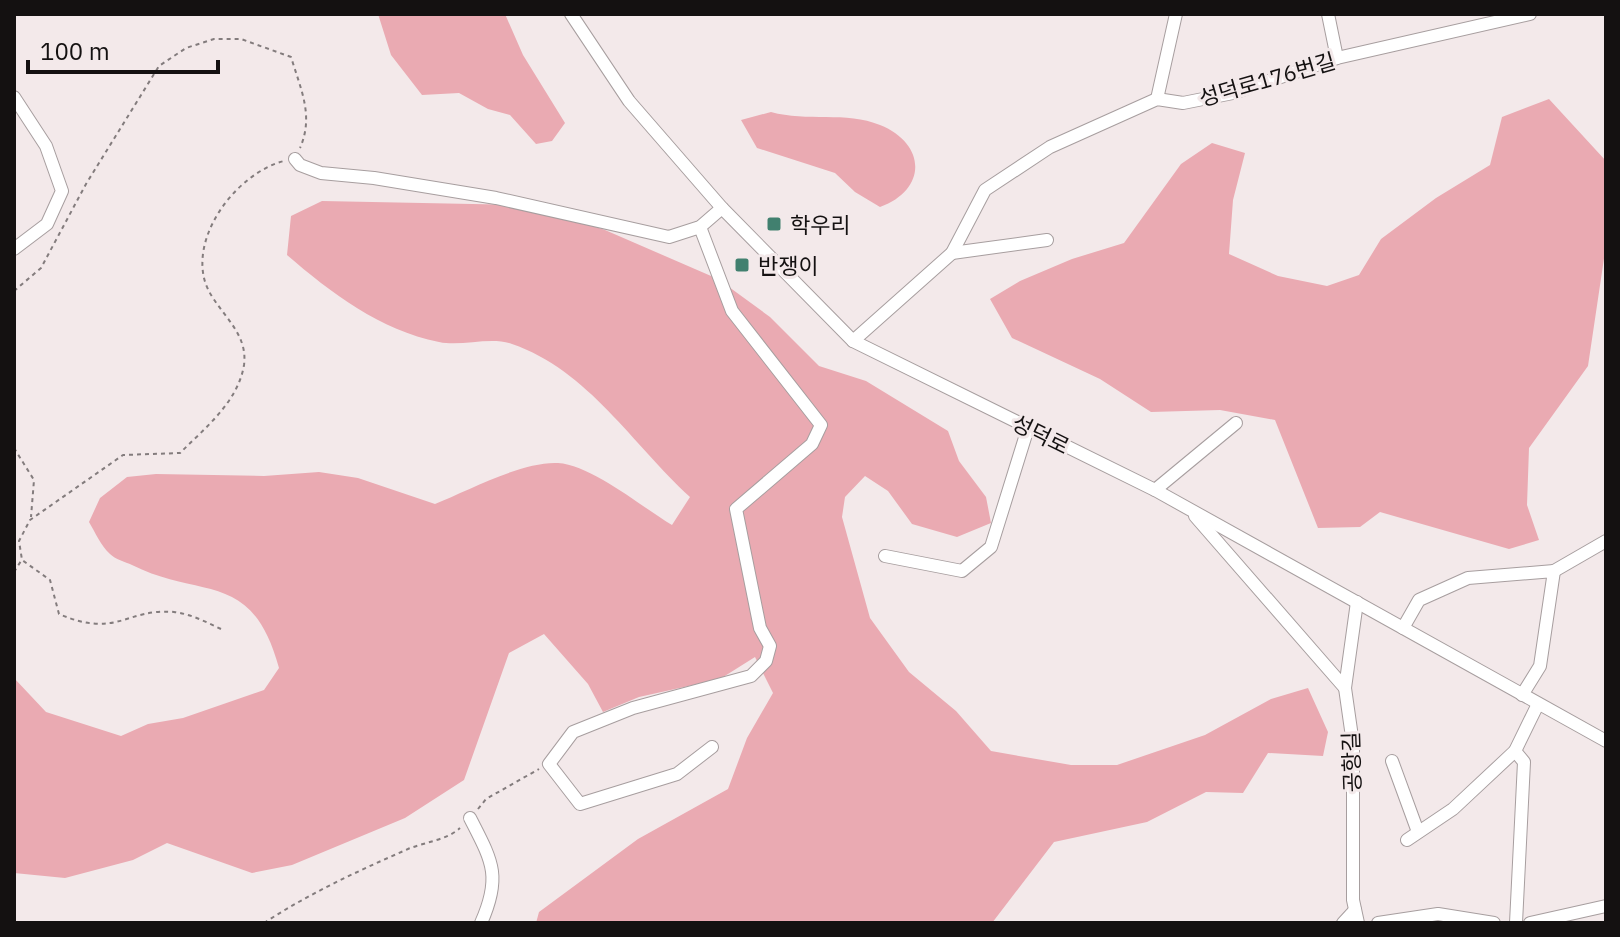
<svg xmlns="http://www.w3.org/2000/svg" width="1620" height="937" viewBox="0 0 1620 937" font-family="'IBM Plex Sans','Noto Sans KR',sans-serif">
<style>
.green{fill:#eaaab2}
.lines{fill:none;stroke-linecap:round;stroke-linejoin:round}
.minor-casing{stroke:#a79e9f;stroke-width:14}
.path{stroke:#837c7d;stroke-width:2;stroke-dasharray:4 4;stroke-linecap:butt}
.minor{stroke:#fff;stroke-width:12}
.poi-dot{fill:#41806f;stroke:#f3e9ea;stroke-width:3}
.labels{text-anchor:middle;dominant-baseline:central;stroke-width:6;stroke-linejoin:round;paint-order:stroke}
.street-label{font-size:22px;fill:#141111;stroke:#f3e9ea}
.poi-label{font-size:22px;fill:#141111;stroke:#f3e9ea;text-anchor:start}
</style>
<rect width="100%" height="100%" fill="#f3e9ea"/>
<g class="green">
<path d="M 378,14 L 505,14 L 523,55 L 565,123 L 552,141 L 536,144 L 510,115 L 488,109 L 459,93 L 422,95 L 391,55 Z"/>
<path d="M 1549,99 L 1606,161 L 1606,245 L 1588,366 L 1529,448 L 1527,505 L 1539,540 L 1509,549 L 1380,512 L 1360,527 L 1318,528 L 1275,420 L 1220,410 L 1151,412 L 1100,379 L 1012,338 L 990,299 L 1020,281 L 1072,259 L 1124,243 L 1181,164 L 1212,143 L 1245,153 L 1233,200 L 1229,254 L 1278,276 L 1327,286 L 1359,275 L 1381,239 L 1436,198 L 1490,165 L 1502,117 Z"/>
<path d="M 771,112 C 807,122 846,111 880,125 C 927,144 927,190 880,207 L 855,192 L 835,173 L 757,148 L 741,120 Z"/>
<path d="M 322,201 L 529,205 L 605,230 L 718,279 L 770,317 L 819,366 L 866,381 L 948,431 L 959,461 L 986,497 L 991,523 L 957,537 L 912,524 L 888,491 L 865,476 L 845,497 L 842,517 L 870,618 L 909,672 L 956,711 L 991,751 L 1071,765 L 1117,765 L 1205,735 L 1271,699 L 1308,688 L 1328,732 L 1323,756 L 1268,753 L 1243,793 L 1206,792 L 1147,822 L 1054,842 L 992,923 L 536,923 L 539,912 L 638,839 L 728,789 L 747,738 L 773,693 L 755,657 L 720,679 L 639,697 L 603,712 L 588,684 L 544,634 L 509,653 L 464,780 L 405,818 L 292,865 L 252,873 L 167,843 L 133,860 L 65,878 L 14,873 L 14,678 L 46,712 L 121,736 L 148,724 L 183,718 L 264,690 L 279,668 C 252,569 202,600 132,565 C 125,562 115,559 110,554 C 101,546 95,532 89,522 L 100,498 L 127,477 L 156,474 L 264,476 L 319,472 L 358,478 L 435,504 C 467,491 523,461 558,463 C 592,465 643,508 672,525 L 690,497 C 633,445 588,370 512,344 C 490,336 462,347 439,342 C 380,330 331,293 287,255 L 291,216 Z"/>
</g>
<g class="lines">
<g class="minor-casing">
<g id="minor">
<path d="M 571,14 L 629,101 L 722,208 L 853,341 L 1155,490 L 1606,741"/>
<path d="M 1328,14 L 1337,58"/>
<path d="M 14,97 L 46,146 L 62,191 L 47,224 L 14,249"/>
<path d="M 1157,99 L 1176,14"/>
<path d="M 295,159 L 300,165 L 321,173 L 374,178 L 496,198 L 669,237 L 700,227 L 722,208"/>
<path d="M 700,227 L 732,311 L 821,425 L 812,444 L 736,509 L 760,628 L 770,646 L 766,661 L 751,676 L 633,708 L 573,732 L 549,764 L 580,804 L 677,774 L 712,747"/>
<path d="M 952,253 L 1047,240"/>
<path d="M 853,341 L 952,253 L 985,190 L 1050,147 L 1157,99 L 1183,103 L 1233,93 L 1337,58 L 1530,14"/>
<path d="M 1155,490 L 1236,423"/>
<path d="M 1195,516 L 1345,688"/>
<path d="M 885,556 L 962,571 L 991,547 L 1028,428"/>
<path d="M 1554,571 L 1606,541"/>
<path d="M 1357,602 L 1345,688 L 1353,744 L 1353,900 L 1358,923"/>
<path d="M 1403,628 L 1419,600 L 1468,578 L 1554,571 L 1540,666 L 1522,695"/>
<path d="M 1515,751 L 1524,762 L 1516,923"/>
<path d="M 1392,761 L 1418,832"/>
<path d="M 470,818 C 492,861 502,876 481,923"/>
<path d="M 1407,840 L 1453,809 L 1515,751 L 1538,704"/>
<path d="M 1343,923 L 1355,910"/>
<path d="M 1378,923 L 1438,914 L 1494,923"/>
<path d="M 1530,923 L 1606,906"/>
</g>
</g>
<g class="path">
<path d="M 14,291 L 41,268 L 86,184 L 159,66 L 186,48 L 214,39 L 241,39 L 291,57 C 301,90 314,116 300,148"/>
<path d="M 14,448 L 34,480 L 31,517"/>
<path d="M 14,572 L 21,561"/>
<path d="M 221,629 C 206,622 191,614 174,612 C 125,608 118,639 59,614 L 50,580 L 22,560 L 19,541 L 30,520 L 123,455 L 180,453 C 205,428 238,402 244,365 C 249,328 211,309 204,278 C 193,230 240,172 284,161"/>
<path d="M 478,809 L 486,799 L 539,769"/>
<path d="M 264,923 C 310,893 358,871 408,849 C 425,842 447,840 460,828"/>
</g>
<use href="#minor" class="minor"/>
</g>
<g class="poi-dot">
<rect x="766" y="216" width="16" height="16" rx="4"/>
<rect x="734" y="257" width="16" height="16" rx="4"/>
</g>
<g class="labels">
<g class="street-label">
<text transform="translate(1267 79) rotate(-16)">성덕로176번길</text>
<text transform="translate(1041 434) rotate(26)">성덕로</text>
<text transform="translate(1351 762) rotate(-92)">공항길</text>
</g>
<g class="poi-label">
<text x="790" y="224">학우리</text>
<text x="758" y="265">반쟁이</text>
</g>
</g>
<rect width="1620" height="937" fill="none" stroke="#141111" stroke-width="32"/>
<path d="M28 60v12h190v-12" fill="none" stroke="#141111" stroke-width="4"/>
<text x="40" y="60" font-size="24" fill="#141111" stroke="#f3e9ea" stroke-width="6" paint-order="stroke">100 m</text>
</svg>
